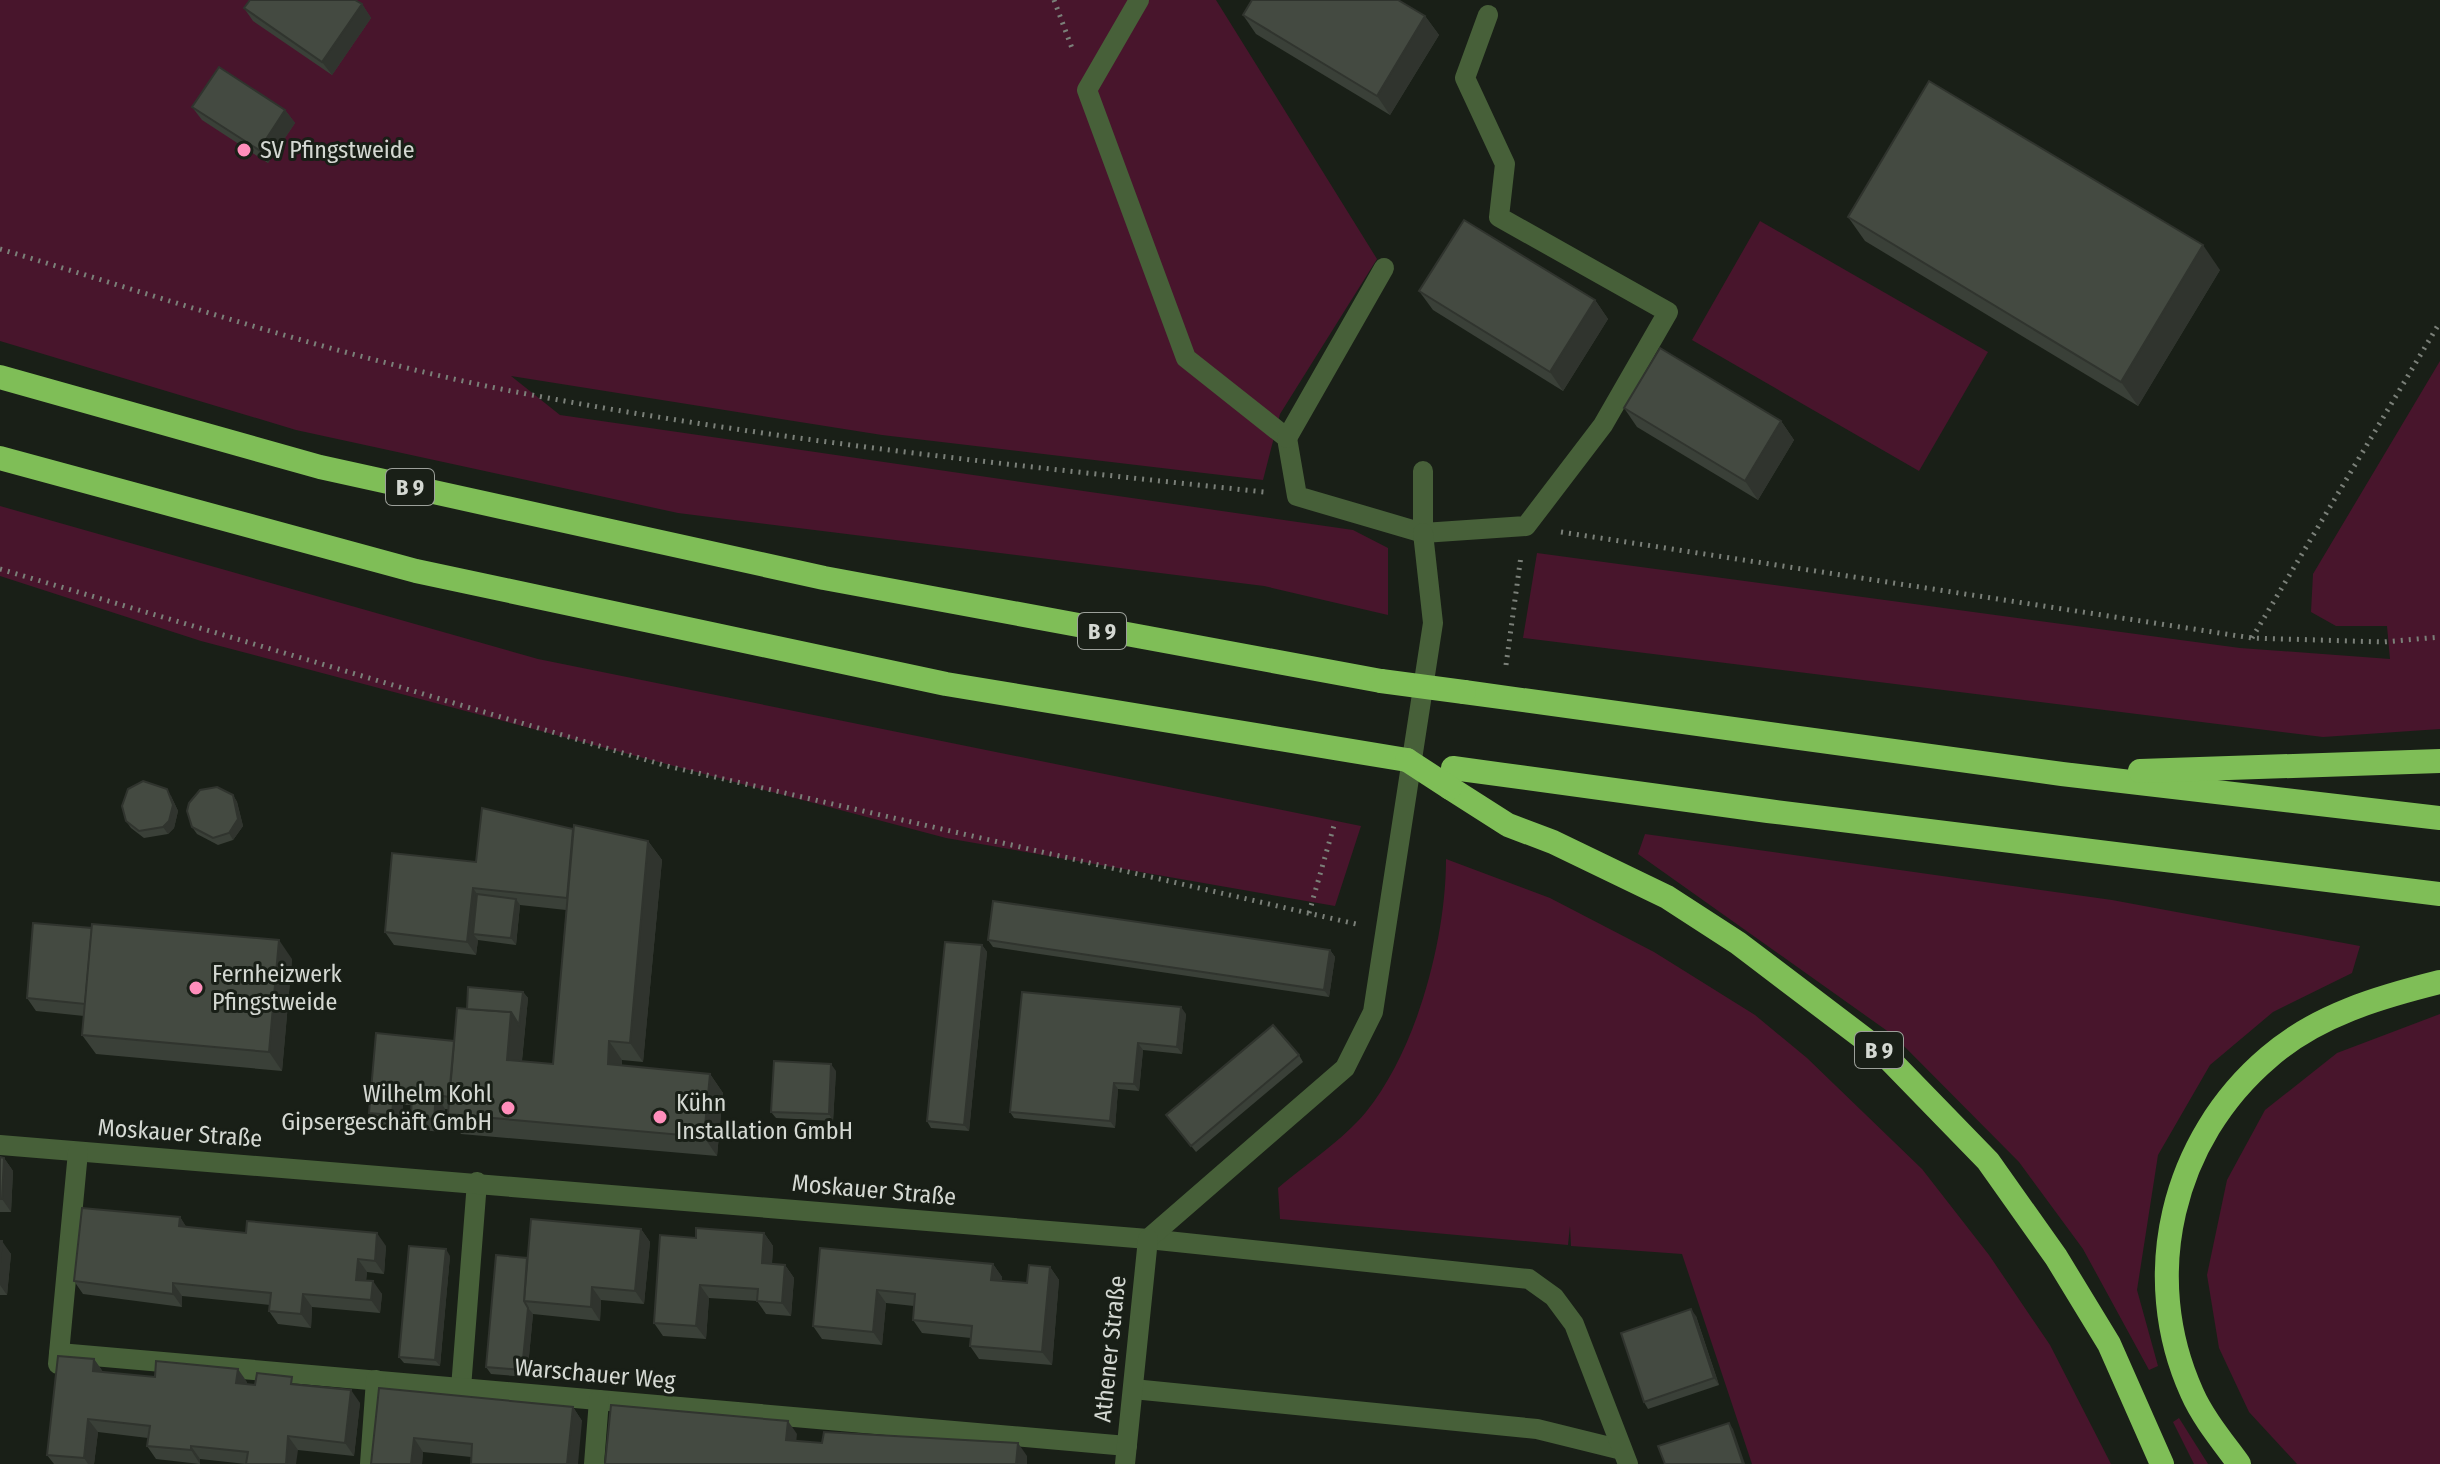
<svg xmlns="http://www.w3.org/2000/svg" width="2440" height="1464" viewBox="0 0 2440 1464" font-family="'Fira Sans Condensed',sans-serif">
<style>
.green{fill:#48152c}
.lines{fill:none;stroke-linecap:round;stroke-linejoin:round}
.path{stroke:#7b8079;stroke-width:5;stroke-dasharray:2 6;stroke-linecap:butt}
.lane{stroke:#476039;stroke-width:20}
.street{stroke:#476039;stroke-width:20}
.highway{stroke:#7fbe57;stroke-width:24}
.highway-bridge{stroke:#7fbe57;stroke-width:24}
.wall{fill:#3a4038}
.shaded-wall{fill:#30342e}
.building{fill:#444a41;stroke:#30342e;stroke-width:2}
.poi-dot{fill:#ff8ebb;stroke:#191f17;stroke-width:3}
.labels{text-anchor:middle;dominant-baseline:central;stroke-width:6;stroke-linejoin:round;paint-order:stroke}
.shield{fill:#191f17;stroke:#9ca09a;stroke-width:2}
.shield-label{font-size:22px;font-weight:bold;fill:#d4d8d2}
.poi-label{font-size:24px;fill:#d4d8d2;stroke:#191f17;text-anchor:start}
.street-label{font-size:24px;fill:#d4d8d2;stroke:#191f17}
</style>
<rect width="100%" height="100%" fill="#191f17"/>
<g class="green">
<path d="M 0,0 L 1216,0 L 1377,259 L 1280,414 L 1263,480 L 882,435 L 511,376 L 560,415 L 1353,530 L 1388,548 L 1388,615 L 1264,586 L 678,513 L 296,430 L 0,341 Z"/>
<path d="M 1760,221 L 1988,352 L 1919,471 L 1692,340 Z"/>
<path d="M 2440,361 L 2440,729 L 2323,737 L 1523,638 L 1537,553 L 2240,648 L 2390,659 L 2387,626 L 2336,626 L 2311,612 L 2313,574 Z"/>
<path d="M 0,506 L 538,659 L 1361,826 L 1335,906 L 946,838 L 201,641 L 0,576 Z"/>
<path d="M 1645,834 L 2112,900 L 2360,946 L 2352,973 L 2273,1012 L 2210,1065 L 2158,1155 L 2137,1290 L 2158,1366 L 2149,1370 L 2083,1249 L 2019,1162 L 1893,1035 L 1638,854 Z"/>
<path d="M 1446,859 L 1550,898 L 1654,952 L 1755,1015 L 1807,1058 L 1922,1169 L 1989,1255 L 2050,1345 L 2111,1464 L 1752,1464 L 1682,1254 L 1571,1246 L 1570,1226 L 1568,1245 L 1280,1219 L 1278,1188 C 1306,1164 1343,1140 1366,1112 C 1417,1049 1446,939 1446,859 Z"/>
<path d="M 2440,1014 L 2440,1464 L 2297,1464 L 2249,1412 L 2219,1348 L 2207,1275 L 2227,1180 L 2265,1110 L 2337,1053 Z"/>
<path d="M 2179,1418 L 2208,1464 L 2194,1464 L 2173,1422 Z"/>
</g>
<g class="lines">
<g class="path">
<path d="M 1054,0 L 1073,51"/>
<path d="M 0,249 C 167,299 334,356 506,390 C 757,439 1010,465 1264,492"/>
<path d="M 1561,532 L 2252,638 L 2383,642 L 2440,637"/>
<path d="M 0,569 L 667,766 L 1356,924"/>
<path d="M 2252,638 L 2440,322"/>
<path d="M 1506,665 L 1521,556"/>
<path d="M 1309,913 L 1335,822"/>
</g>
<g class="lane">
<path d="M 1139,0 L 1087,90 L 1186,358 L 1287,438 L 1297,496 L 1423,533"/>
<path d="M 1287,438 L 1384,268"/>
<path d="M 1423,471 L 1423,533 L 1526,526 L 1603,425 L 1668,312 L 1499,217 L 1505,164 L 1465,78 L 1488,15"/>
<path d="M 461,1388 L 477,1182"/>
<path d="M 1133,1389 L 1537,1429 L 1622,1450"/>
</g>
<g class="street">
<path d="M 0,1145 L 1148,1239 L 1529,1279 L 1554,1297 L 1574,1324 L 1628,1464"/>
<path d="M 1148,1239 L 1345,1068 L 1373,1012 L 1433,623 L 1423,533"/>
<path d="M 59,1353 L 1127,1446"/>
<path d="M 58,1364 L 78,1152"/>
<path d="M 370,1464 L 376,1380"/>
<path d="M 594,1464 L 599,1400"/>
<path d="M 1125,1464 L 1148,1239"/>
</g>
<g class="highway">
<path d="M 0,377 L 320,467 L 824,578 L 1381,681"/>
<path d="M 0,458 L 416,571 L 946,684 L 1407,760"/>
<path d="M 1464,692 L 2062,774 L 2440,818"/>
<path d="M 1453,768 L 1768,811 L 2440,894"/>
<path d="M 2140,771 L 2440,761"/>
<path d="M 1450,788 L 1508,825 L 1553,842 L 1667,897 L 1738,943 L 1883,1053 L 1988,1161 L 2056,1257 L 2109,1344 L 2162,1464"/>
<path d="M 2239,1464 C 2223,1442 2203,1418 2192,1393 C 2139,1276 2172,1139 2269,1057 C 2317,1015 2380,997 2440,982"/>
</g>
<g class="highway-bridge">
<path d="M 1381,681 L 1464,692"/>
<path d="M 1407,760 L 1450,788"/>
</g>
</g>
<g class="wall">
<path d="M 362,4 L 371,18 L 332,75 L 253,21 L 244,8 Z"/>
<path d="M 1243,15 L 1425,16 L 1439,35 L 1390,115 L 1256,34 Z"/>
<path d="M 192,107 L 285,110 L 295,123 L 268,163 L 202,120 Z"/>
<path d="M 1848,217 L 2220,270 L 2138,406 L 1865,241 Z"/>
<path d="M 1419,291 L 1595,300 L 1608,319 L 1563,391 L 1433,310 Z"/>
<path d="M 1624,408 L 1781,421 L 1794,440 L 1758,500 L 1637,427 Z"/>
<path d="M 233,795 L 237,802 L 243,826 L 233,840 L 218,845 L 197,834 L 192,827 Z"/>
<path d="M 171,796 L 178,811 L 174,828 L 168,834 L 144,838 L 131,828 L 126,821 Z"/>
<path d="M 573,829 L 648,841 L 662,860 L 643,1062 L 622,1060 L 622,1066 L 710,1074 L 723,1093 L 717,1156 L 461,1134 L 448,1114 L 448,1109 L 445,1109 L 443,1132 L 420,1130 L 411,1117 L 412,1105 L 403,1105 L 402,1128 L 378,1126 L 369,1113 L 454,1041 L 467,1009 L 523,992 L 528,998 L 522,1061 L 553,1064 L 566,910 L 520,905 L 516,945 L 478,940 L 476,955 L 394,945 L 385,932 L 476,862 Z"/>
<path d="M 988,940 L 1330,950 L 1335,957 L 1329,997 L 993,947 Z"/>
<path d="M 982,945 L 987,952 L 969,1131 L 931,1128 L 927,1121 Z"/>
<path d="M 292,959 L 282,1071 L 96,1054 L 82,1035 L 84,1016 L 36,1011 L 27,998 Z"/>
<path d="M 1186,1014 L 1182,1054 L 1143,1050 L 1139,1091 L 1118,1089 L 1115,1128 L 1014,1118 L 1010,1112 Z"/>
<path d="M 1299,1055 L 1303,1062 L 1196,1152 L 1166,1115 Z"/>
<path d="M 836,1071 L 833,1121 L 776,1118 L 771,1112 Z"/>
<path d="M 0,1157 L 4,1158 L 13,1171 L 11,1212 L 0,1212 Z"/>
<path d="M 180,1217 L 186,1227 L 386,1246 L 384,1274 L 367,1272 L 366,1280 L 382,1294 L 380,1313 L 312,1307 L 311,1328 L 278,1324 L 269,1311 L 270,1305 L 182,1296 L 182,1307 L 83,1294 L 74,1281 Z"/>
<path d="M 641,1229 L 650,1242 L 644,1304 L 601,1300 L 600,1321 L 533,1314 L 527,1377 L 491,1374 L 486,1367 L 527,1258 Z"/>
<path d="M 764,1233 L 773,1246 L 772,1264 L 785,1265 L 794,1278 L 791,1316 L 766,1314 L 757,1301 L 709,1298 L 706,1339 L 663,1336 L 654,1323 L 696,1238 Z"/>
<path d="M 0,1241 L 11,1254 L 7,1295 L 0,1295 Z"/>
<path d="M 820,1248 L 993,1264 L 1002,1277 L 1002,1281 L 1027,1283 L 1050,1267 L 1059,1280 L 1052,1365 L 979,1359 L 970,1346 L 971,1338 L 922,1333 L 913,1320 L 914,1306 L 886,1303 L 882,1345 L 822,1339 L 813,1326 Z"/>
<path d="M 450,1256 L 440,1366 L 404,1363 L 399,1357 Z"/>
<path d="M 1696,1316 L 1719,1385 L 1648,1409 L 1644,1402 Z"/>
<path d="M 94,1359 L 103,1372 L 155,1377 L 247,1382 L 247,1384 L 297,1385 L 360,1403 L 354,1456 L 298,1450 L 246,1464 L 200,1459 L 200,1464 L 156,1459 L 147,1446 L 148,1438 L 98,1432 L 94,1464 L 54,1464 L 47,1455 Z"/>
<path d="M 379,1388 L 573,1407 L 582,1421 L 471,1457 L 423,1452 L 422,1464 L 371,1464 Z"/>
</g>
<g class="shaded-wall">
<path d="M 362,4 L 371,18 L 332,75 L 322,62 Z"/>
<path d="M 1425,16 L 1439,35 L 1390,115 L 1377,96 Z"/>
<path d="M 285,110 L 295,123 L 268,163 L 259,150 Z"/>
<path d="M 2203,245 L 2220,270 L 2138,406 L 2121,382 Z"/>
<path d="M 1595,300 L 1608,319 L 1563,391 L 1550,372 Z"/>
<path d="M 1781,421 L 1794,440 L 1758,500 L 1745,481 Z"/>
<path d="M 167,789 L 171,796 L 178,811 L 174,828 L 168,834 L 163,827 Z"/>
<path d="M 233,795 L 237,802 L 243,826 L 233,840 L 229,833 Z"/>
<path d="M 648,841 L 662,860 L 643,1062 L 630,1043 Z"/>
<path d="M 473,888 L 482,901 L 473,934 L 478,940 L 476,955 L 467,942 Z"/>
<path d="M 516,899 L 520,905 L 516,945 L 511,938 Z"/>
<path d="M 279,940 L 292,959 L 282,1071 L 269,1052 Z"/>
<path d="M 982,945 L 987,952 L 969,1131 L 964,1125 Z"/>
<path d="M 1330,950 L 1335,957 L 1329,997 L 1324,990 Z"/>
<path d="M 523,992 L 528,998 L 520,1079 L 507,1060 L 511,1012 Z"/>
<path d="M 1181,1007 L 1186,1014 L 1182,1054 L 1177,1047 Z"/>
<path d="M 609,1041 L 622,1060 L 621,1083 L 608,1064 Z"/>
<path d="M 1138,1043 L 1143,1050 L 1139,1091 L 1134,1084 Z"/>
<path d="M 831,1064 L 836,1071 L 833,1121 L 829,1114 Z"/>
<path d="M 710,1074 L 723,1093 L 717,1156 L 704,1137 Z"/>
<path d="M 1114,1083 L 1118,1089 L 1115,1128 L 1110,1121 Z"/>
<path d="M 394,1091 L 403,1105 L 402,1128 L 392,1115 Z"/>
<path d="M 436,1095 L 445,1109 L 443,1132 L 434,1119 Z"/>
<path d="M 4,1158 L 13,1171 L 11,1212 L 2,1199 Z"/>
<path d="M 180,1217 L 189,1231 L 179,1226 Z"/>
<path d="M 641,1229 L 650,1242 L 644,1304 L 635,1291 Z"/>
<path d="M 377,1233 L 386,1246 L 384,1274 L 375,1261 Z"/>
<path d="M 764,1233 L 773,1246 L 771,1277 L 762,1263 Z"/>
<path d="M 2,1241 L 11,1254 L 7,1295 L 0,1285 L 0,1263 Z"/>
<path d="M 446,1249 L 450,1256 L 440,1366 L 435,1360 Z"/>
<path d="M 358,1259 L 367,1272 L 365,1293 L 356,1280 Z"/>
<path d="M 993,1264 L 1002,1277 L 1001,1294 L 991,1280 Z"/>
<path d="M 785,1265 L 794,1278 L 791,1316 L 782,1303 Z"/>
<path d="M 1050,1267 L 1059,1280 L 1052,1365 L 1042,1352 Z"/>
<path d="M 373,1281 L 382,1294 L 380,1313 L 371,1300 Z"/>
<path d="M 173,1283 L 182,1296 L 182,1307 L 173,1294 Z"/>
<path d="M 700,1285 L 709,1298 L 706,1339 L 696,1326 Z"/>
<path d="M 592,1287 L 601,1300 L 600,1321 L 591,1307 Z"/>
<path d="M 877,1290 L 886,1303 L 882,1345 L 873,1332 Z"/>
<path d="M 303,1294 L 312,1307 L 311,1328 L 301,1314 Z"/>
<path d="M 528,1308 L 533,1314 L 527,1377 L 522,1370 Z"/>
<path d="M 1691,1309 L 1696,1316 L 1719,1385 L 1714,1378 Z"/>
<path d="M 94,1359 L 103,1372 L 93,1371 Z"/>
<path d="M 238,1369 L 247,1382 L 245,1396 L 236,1383 Z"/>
<path d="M 351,1390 L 360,1403 L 354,1456 L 345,1443 Z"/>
<path d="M 573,1407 L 582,1421 L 578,1464 L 567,1464 Z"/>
<path d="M 88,1419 L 98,1432 L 94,1464 L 88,1464 L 84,1458 Z"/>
<path d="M 788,1421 L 797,1434 L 795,1453 L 786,1440 Z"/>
<path d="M 1729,1423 L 1733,1429 L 1745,1464 L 1743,1464 Z"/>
<path d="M 288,1436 L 298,1450 L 296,1464 L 286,1464 Z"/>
<path d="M 414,1438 L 423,1452 L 422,1464 L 411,1464 Z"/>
<path d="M 1018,1443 L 1027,1456 L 1027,1464 L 1016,1464 Z"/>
<path d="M 191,1446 L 200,1459 L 200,1464 L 191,1450 Z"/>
</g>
<g class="building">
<path d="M 250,0 L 355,0 L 362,4 L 322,62 L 244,8 Z"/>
<path d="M 1252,0 L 1398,0 L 1425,16 L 1377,96 L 1243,15 Z"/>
<path d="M 219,67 L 285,110 L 259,150 L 192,107 Z"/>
<path d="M 1929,81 L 2203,245 L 2121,382 L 1848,217 Z"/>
<path d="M 1464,220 L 1595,300 L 1550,372 L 1419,291 Z"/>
<path d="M 1660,348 L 1781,421 L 1745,481 L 1624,408 Z"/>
<path d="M 143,781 L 167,789 L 173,805 L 169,821 L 163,827 L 139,831 L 126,821 L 122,806 L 128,789 Z"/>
<path d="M 217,787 L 233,795 L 238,819 L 229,833 L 213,838 L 192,827 L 187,811 L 189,803 L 200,790 Z"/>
<path d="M 482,808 L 573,829 L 567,898 L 473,888 L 467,942 L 385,932 L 392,853 L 476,862 Z"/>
<path d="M 574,825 L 648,841 L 630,1043 L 609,1041 L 608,1064 L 710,1074 L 704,1137 L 448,1114 L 457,1008 L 511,1012 L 507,1060 L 553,1064 Z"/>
<path d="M 477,894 L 516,899 L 511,938 L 473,934 Z"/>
<path d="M 993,901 L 1330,950 L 1324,990 L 988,940 Z"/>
<path d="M 33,923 L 92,928 L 85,1004 L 27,998 Z"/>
<path d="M 92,924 L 279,940 L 269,1052 L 82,1035 Z"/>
<path d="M 945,942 L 982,945 L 964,1125 L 927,1121 Z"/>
<path d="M 468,987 L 523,992 L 519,1025 L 511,1012 L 467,1009 Z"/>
<path d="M 1022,992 L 1181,1007 L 1177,1047 L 1138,1043 L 1134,1084 L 1114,1083 L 1110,1121 L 1010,1112 Z"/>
<path d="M 1273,1025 L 1299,1055 L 1191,1146 L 1166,1115 Z"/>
<path d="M 376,1033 L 454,1041 L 449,1097 L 436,1095 L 434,1119 L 411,1117 L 412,1093 L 394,1091 L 392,1115 L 369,1113 Z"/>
<path d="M 774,1061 L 831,1064 L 829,1114 L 771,1112 Z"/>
<path d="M 0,1157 L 4,1158 L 2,1199 L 0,1199 Z"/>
<path d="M 82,1208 L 180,1217 L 179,1226 L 246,1233 L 247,1221 L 377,1233 L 375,1261 L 358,1259 L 356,1280 L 373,1281 L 371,1300 L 303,1294 L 301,1314 L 269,1311 L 271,1293 L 173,1283 L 173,1294 L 74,1281 Z"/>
<path d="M 531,1219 L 641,1229 L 635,1291 L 592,1287 L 591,1307 L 524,1301 Z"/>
<path d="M 696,1228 L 764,1233 L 762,1263 L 785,1265 L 782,1303 L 757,1301 L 758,1289 L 700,1285 L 696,1326 L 654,1323 L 660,1235 L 696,1238 Z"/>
<path d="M 0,1241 L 2,1241 L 0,1263 Z"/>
<path d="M 409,1246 L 446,1249 L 435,1360 L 399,1357 Z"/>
<path d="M 820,1248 L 993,1264 L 991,1280 L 1027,1283 L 1029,1265 L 1050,1267 L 1042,1352 L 970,1346 L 972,1326 L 913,1320 L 915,1294 L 877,1290 L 873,1332 L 813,1326 Z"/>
<path d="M 496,1255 L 527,1258 L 524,1301 L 528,1308 L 522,1370 L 486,1367 Z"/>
<path d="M 1691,1309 L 1714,1378 L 1644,1402 L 1621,1333 Z"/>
<path d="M 58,1356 L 94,1359 L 93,1371 L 155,1377 L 156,1361 L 238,1369 L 236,1383 L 255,1385 L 257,1373 L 292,1377 L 291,1384 L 351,1390 L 345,1443 L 288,1436 L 286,1464 L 246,1464 L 248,1452 L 191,1446 L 191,1450 L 147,1446 L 150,1426 L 88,1419 L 84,1458 L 47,1455 Z"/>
<path d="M 379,1388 L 573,1407 L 567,1464 L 471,1464 L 472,1444 L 414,1438 L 411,1464 L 371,1464 Z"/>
<path d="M 611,1405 L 788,1421 L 786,1440 L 822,1443 L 824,1432 L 1018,1443 L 1016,1464 L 605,1464 Z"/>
<path d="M 1729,1423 L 1743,1464 L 1665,1464 L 1658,1446 Z"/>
</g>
<g class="poi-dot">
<circle cx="244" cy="150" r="8"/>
<circle cx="196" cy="988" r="8"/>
<circle cx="508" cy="1108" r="8"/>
<circle cx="660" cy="1117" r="8"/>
</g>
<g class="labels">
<g class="shield">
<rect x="386" y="469" width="48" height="36" rx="6"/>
<rect x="1078" y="613" width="48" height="36" rx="6"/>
<rect x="1855" y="1032" width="48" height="36" rx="6"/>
</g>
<g class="shield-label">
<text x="410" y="487">B 9</text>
<text x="1102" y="631">B 9</text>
<text x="1879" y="1050">B 9</text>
</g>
<g class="poi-label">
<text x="260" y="150">SV Pfingstweide</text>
<text x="212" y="974">Fernheizwerk<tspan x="212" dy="28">Pfingstweide</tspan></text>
<text x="492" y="1094" text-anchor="end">Wilhelm Kohl<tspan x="492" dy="28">Gipsergeschäft GmbH</tspan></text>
<text x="676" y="1103">Kühn<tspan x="676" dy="28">Installation GmbH</tspan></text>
</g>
<g class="street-label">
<text transform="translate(180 1133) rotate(4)">Moskauer Straße</text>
<text transform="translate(874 1190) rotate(5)">Moskauer Straße</text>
<text transform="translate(1110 1349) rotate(-84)">Athener Straße</text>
<text transform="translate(595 1374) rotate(5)">Warschauer Weg</text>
</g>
</g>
</svg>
